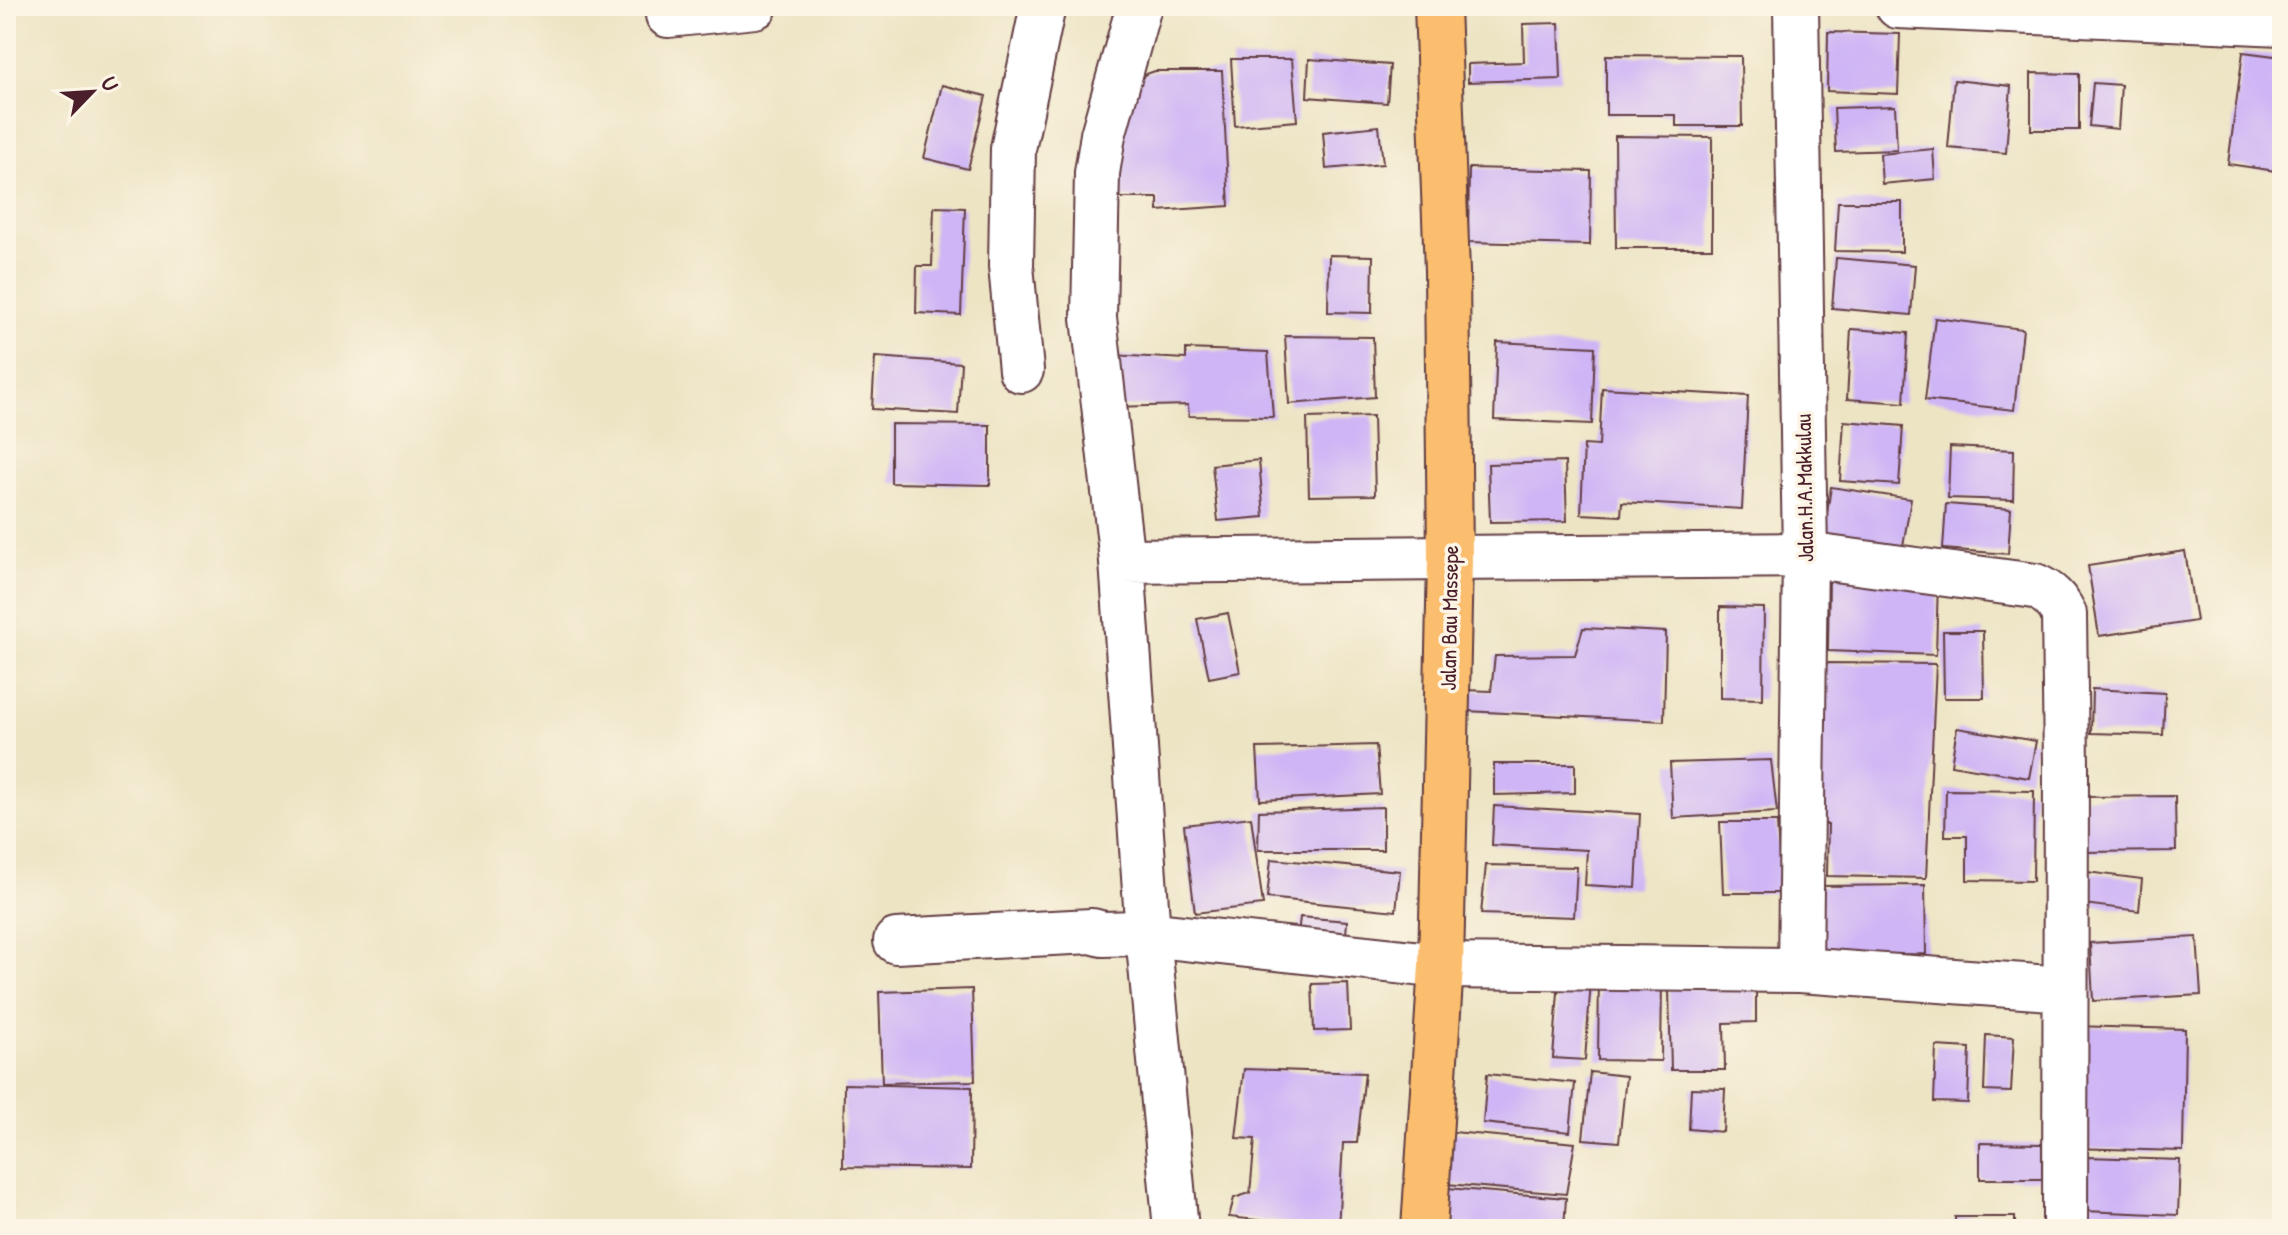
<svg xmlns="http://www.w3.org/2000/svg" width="2288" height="1235" viewBox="0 0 2288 1235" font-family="'Patrick Hand',sans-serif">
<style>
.building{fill:#cfb5f5}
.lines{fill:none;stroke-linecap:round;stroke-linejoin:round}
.minor-casing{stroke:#623d42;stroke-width:48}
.primary-casing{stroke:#623d42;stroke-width:48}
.minor{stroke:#fff;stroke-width:44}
.primary{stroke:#fabe6e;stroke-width:44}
.labels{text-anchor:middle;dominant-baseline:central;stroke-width:7;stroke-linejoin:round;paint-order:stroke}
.street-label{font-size:22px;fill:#4a1f2b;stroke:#fcf5e5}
</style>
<rect width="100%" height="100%" fill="#fcf5e5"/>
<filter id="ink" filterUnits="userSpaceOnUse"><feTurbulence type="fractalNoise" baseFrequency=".0125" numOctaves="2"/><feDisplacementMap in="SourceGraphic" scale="16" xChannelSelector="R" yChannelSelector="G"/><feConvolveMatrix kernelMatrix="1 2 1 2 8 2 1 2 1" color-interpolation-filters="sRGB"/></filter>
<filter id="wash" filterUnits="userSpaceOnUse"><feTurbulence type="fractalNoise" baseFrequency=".006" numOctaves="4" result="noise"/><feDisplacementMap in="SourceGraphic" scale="32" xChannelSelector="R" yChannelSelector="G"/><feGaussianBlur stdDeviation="1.8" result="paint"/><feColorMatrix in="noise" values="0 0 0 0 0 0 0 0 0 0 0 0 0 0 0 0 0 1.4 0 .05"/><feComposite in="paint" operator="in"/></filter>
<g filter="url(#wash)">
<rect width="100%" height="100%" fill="#ede4c4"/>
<g id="blocks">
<g class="building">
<path d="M 1559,23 L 1561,79 L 1468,82 L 1468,64 L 1524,62 L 1523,24 Z"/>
<path d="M 1828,32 L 1900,34 L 1898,94 L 1827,91 Z"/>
<path d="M 2243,52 L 2282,57 L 2282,127 L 2276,171 L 2228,164 Z"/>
<path d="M 1606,55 L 1741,56 L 1742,126 L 1676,126 L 1676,115 L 1606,115 Z"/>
<path d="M 1231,59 L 1292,59 L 1297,121 L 1235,126 Z"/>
<path d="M 1309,59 L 1390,65 L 1387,103 L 1307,97 Z"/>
<path d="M 1155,71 L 1222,71 L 1229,206 L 1158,211 L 1158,198 L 1111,198 L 1126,81 Z"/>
<path d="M 2031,73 L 2079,74 L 2079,130 L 2031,130 Z"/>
<path d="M 1954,80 L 2011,86 L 2006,153 L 1948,148 Z"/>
<path d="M 2093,83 L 2121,85 L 2118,129 L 2089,126 Z"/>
<path d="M 942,85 L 986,96 L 968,169 L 924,158 Z"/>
<path d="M 1895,106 L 1897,150 L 1836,152 L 1834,108 Z"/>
<path d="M 1379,126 L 1383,164 L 1326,169 L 1323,132 Z"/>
<path d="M 1615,136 L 1712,137 L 1712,248 L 1616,248 Z"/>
<path d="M 1933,149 L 1935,179 L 1882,184 L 1880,154 Z"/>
<path d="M 1469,168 L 1591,171 L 1590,245 L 1468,242 Z"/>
<path d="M 1838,202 L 1902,202 L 1902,252 L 1835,251 Z"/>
<path d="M 934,207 L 965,208 L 961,315 L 916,313 L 917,266 L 932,266 Z"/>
<path d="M 1329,255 L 1373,256 L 1372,313 L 1328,312 Z"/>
<path d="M 1836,258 L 1915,265 L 1911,315 L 1832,308 Z"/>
<path d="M 1935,318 L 2023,329 L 2014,410 L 1925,400 Z"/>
<path d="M 1851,329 L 1908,333 L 1904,403 L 1847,399 Z"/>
<path d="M 1285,336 L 1373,337 L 1375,397 L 1289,404 Z"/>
<path d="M 1497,342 L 1595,347 L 1592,424 L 1494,420 Z"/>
<path d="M 1186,349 L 1268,352 L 1273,417 L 1189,416 L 1188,405 L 1110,407 L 1111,355 L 1186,359 Z"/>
<path d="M 875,357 L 961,363 L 958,414 L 872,409 Z"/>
<path d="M 1602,388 L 1748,396 L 1742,509 L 1622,502 L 1621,516 L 1581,514 L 1584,445 L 1599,446 Z"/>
<path d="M 1373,416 L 1375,495 L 1309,496 L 1307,418 Z"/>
<path d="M 1844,421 L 1903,426 L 1899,485 L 1840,481 Z"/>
<path d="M 891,424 L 990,425 L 990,485 L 891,483 Z"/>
<path d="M 1950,447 L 2014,450 L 2013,500 L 1948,498 Z"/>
<path d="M 1259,460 L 1264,517 L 1218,521 L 1212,465 Z"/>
<path d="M 1565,462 L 1567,521 L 1490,522 L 1488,464 Z"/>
<path d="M 1831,487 L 1911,499 L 1902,552 L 1823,540 Z"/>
<path d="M 1946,504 L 2011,509 L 2008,554 L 1943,549 Z"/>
<path d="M 2185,551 L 2196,621 L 2099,636 L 2088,566 Z"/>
<path d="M 1829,574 L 1938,578 L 1936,655 L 1828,651 Z"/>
<path d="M 1720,607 L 1764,608 L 1763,699 L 1720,698 Z"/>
<path d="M 1228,613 L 1240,672 L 1209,678 L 1197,619 Z"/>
<path d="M 1583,628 L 1666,632 L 1664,721 L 1466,711 L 1465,690 L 1491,691 L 1495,656 L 1575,655 Z"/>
<path d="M 1943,631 L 1983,631 L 1984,698 L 1944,698 Z"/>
<path d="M 1825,663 L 1936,664 L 1926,878 L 1827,876 L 1828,824 L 1815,824 Z"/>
<path d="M 2092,689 L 2165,693 L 2163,735 L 2091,733 Z"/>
<path d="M 1957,728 L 2036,741 L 2029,778 L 1951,765 Z"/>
<path d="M 1376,745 L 1380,794 L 1260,800 L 1257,748 Z"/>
<path d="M 1771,760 L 1777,812 L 1673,818 L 1670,763 Z"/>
<path d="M 1494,764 L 1575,764 L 1575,793 L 1494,795 Z"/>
<path d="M 1946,790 L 2034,791 L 2033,881 L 1967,880 L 1967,836 L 1945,836 Z"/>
<path d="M 2175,796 L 2176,851 L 2082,852 L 2081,797 Z"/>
<path d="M 1494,806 L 1640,814 L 1636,888 L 1585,885 L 1587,850 L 1492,845 Z"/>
<path d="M 1383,807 L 1383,850 L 1258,850 L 1259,811 Z"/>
<path d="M 1251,817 L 1263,905 L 1195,913 L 1184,825 Z"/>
<path d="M 1720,822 L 1777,822 L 1781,893 L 1723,893 Z"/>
<path d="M 1271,859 L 1400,871 L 1396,911 L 1267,898 Z"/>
<path d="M 1486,865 L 1577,867 L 1574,917 L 1481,914 Z"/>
<path d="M 2087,872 L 2142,879 L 2139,911 L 2083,904 Z"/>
<path d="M 1925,885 L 1926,954 L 1818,955 L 1818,886 Z"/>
<path d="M 1300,917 L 1347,921 L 1345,949 L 1297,943 Z"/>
<path d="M 2197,937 L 2201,995 L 2093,1001 L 2090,943 Z"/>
<path d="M 1599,975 L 1662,976 L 1661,1061 L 1598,1060 Z"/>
<path d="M 1559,979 L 1591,981 L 1585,1060 L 1553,1058 Z"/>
<path d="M 1348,983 L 1350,1030 L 1314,1031 L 1312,984 Z"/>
<path d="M 1756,988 L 1756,1022 L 1724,1023 L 1725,1070 L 1671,1070 L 1669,989 Z"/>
<path d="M 972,989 L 975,1081 L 882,1083 L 879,992 Z"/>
<path d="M 2071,1026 L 2185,1029 L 2183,1151 L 2069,1148 Z"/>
<path d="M 1986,1035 L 2014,1037 L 2011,1092 L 1984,1091 Z"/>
<path d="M 1936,1046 L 1970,1048 L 1968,1103 L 1934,1102 Z"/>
<path d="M 1244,1069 L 1365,1073 L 1357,1143 L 1343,1143 L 1338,1229 L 1229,1217 L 1234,1198 L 1250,1193 L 1255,1139 L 1236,1138 Z"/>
<path d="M 1590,1072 L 1626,1076 L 1619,1142 L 1583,1139 Z"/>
<path d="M 1487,1074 L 1575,1083 L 1570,1132 L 1483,1123 Z"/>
<path d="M 844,1084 L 972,1087 L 971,1169 L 843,1167 Z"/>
<path d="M 1691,1088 L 1725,1089 L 1723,1132 L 1689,1129 Z"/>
<path d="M 1453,1132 L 1575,1143 L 1566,1194 L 1447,1184 Z"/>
<path d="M 1980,1143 L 2042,1144 L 2042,1179 L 1980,1179 Z"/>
<path d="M 2086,1157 L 2180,1160 L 2178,1215 L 2084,1211 Z"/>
<path d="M 1447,1188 L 1566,1198 L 1564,1229 L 1444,1229 Z"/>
<rect x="1955" y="1217" width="60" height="12"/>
</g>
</g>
</g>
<g filter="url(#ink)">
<use href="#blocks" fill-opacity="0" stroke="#623d42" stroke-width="2"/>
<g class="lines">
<g class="minor-casing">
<g id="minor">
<path d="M 1796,6 L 1805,555 L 1800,970"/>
<path d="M 1898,6 L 2282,23"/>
<path d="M 668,15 L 755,6"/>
<path d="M 1021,370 L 1011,266 L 1013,149 L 1043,6"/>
<path d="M 1122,561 L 1094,318 L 1097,173 L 1103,135 L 1139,6"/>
<path d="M 896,941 L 1092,931 L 1103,934 L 1138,933 L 1441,966 L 1800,970 L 2065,989"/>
<path d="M 1176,1229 L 1148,934 L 1122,561 L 1805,555 L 2035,586 C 2049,592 2057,600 2064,614 L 2066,765 L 2065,1229"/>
</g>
</g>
<g class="primary-casing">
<path id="primary" d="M 1424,1229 L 1441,966 L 1450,560 L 1447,271 L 1437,6"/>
</g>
<use href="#minor" class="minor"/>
<use href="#primary" class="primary"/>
</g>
</g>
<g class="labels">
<g class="street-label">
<text transform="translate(1804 488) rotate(-91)">Jalan.H.A.Makkulau</text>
<text transform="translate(1449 618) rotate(-89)">Jalan Bau Massepe</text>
</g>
</g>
<rect width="2288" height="1235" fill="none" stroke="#fcf5e5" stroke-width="32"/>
<g transform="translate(92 92) rotate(65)" stroke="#fcf5e5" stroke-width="6" paint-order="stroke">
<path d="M0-6L14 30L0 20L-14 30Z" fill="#4a1f2b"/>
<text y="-12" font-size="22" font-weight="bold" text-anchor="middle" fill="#4a1f2b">U</text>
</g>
</svg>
